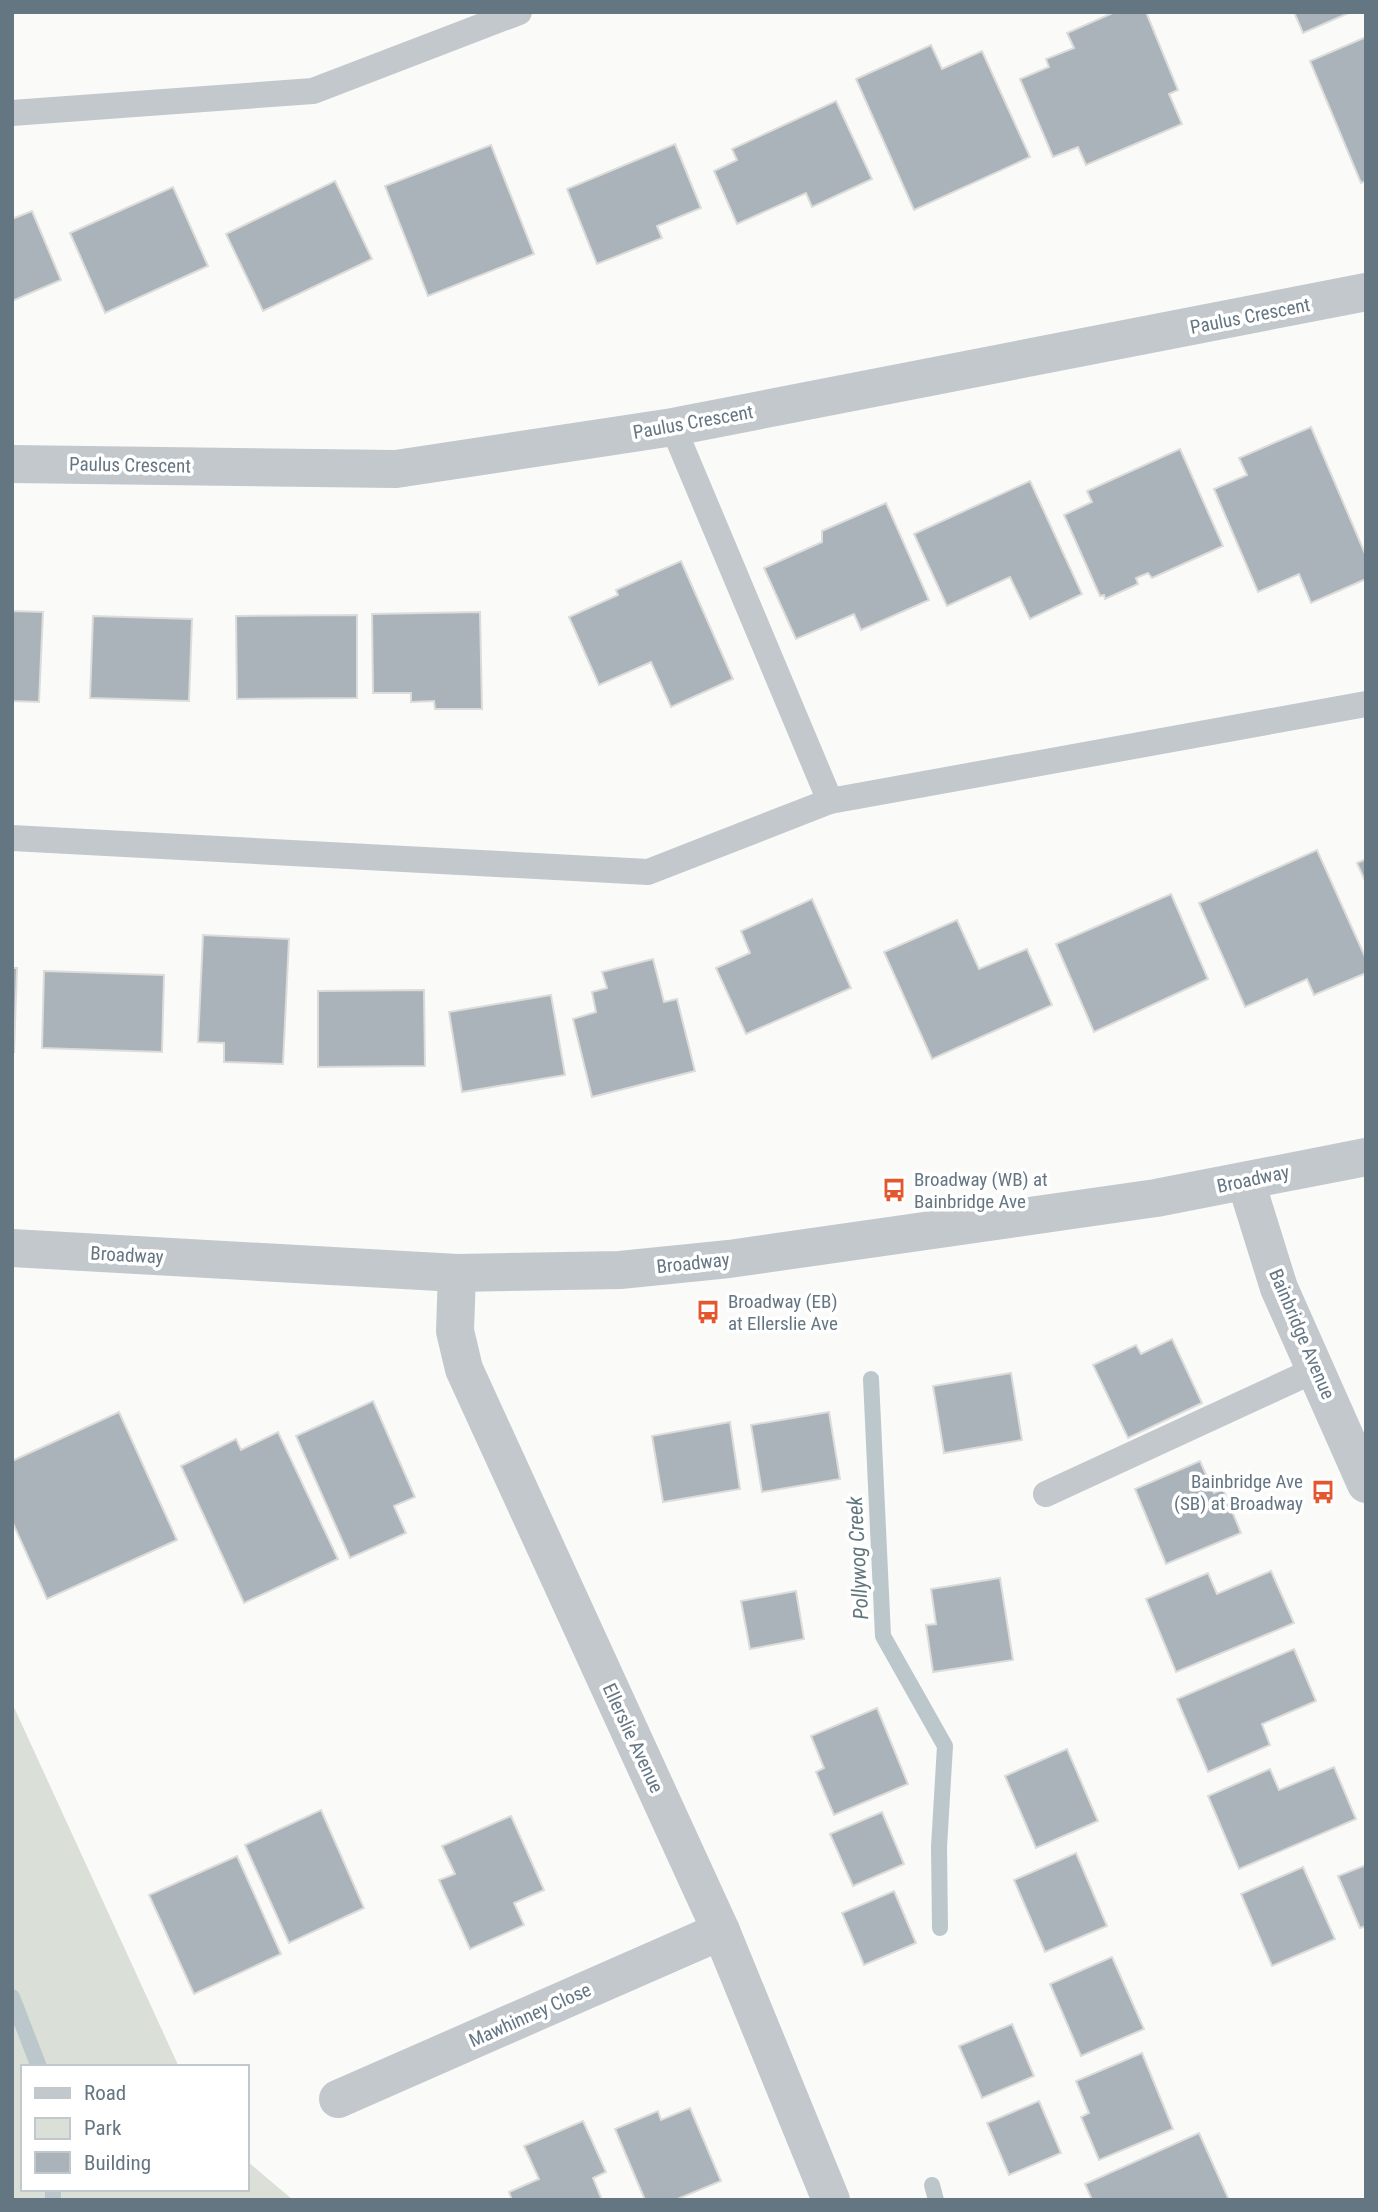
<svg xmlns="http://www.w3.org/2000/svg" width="1378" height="2212" viewBox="0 0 1378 2212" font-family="'Roboto Condensed',sans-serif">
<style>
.green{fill:#dadfd7}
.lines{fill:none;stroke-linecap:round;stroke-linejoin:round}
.stream{stroke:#bbc7cb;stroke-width:16}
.building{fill:#aab3b9;stroke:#dcdcda;stroke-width:2}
.service{stroke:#c3c8cc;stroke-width:26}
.minor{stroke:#c3c8cc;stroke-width:38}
.tertiary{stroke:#c3c8cc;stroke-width:38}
.labels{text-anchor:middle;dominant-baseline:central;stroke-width:7;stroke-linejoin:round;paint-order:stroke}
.street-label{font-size:19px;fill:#657683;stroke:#fff}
.poi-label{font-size:19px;fill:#657683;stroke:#fff;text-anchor:start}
.water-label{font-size:21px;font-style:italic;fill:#60757c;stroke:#fff}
</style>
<rect width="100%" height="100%" fill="#fafaf8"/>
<path class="green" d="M 12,1703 L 179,2067 L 23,2067 L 23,2189 L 247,2189 L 247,2161 L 293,2200 L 12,2200 Z"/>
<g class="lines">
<g class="stream">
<path d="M 871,1379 L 883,1636 L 945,1746 L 939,1847 L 940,1928"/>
<path d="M 12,1997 L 39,2067"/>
<path d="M 932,2185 L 936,2200"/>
<path d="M 53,2200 L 53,2189"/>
</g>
</g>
<g class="building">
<path d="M 1115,12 L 1146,12 L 1178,90 L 1169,94 L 1182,124 L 1086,165 L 1078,147 L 1053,157 L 1020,79 L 1049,67 L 1046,59 L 1074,48 L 1067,33 Z"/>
<path d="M 1294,12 L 1351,12 L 1303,33 Z"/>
<path d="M 1366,37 L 1366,181 L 1361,183 L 1310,61 Z"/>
<path d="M 931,45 L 942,69 L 982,51 L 1030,157 L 914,210 L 856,79 Z"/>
<path d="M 836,101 L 872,179 L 812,207 L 806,193 L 737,224 L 714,171 L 737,160 L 732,149 Z"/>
<path d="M 675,144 L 701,208 L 657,226 L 662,238 L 597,264 L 567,189 Z"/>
<path d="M 491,145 L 534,254 L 428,296 L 385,186 Z"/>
<path d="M 335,181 L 372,259 L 263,311 L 226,234 Z"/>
<path d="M 173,187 L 208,266 L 105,313 L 70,233 Z"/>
<path d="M 32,211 L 61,280 L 12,301 L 12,219 Z"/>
<path d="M 1311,427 L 1366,556 L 1366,579 L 1311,603 L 1299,574 L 1258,592 L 1214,489 L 1247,475 L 1239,458 Z"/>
<path d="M 1180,449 L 1223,546 L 1152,578 L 1148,573 L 1136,578 L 1138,584 L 1105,599 L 1104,595 L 1100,596 L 1064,515 L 1092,502 L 1087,491 Z"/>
<path d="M 1030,481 L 1082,594 L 1030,619 L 1010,577 L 947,606 L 914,534 Z"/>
<path d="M 886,503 L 929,600 L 861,630 L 854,614 L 796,639 L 764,568 L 822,542 L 822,531 Z"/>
<path d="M 681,561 L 733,679 L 671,707 L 651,662 L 599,685 L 569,617 L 618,595 L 616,590 Z"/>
<path d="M 12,611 L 43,612 L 39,702 L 12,701 Z"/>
<path d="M 480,612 L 482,709 L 435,709 L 434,701 L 411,702 L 411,693 L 373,693 L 372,614 Z"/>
<path d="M 357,615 L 357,698 L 237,699 L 236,616 Z"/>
<path d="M 93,616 L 192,619 L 189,701 L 90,698 Z"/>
<path d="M 1317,850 L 1366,959 L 1366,973 L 1314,995 L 1307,979 L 1245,1007 L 1199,903 Z"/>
<path d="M 1366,859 L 1366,883 L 1357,863 Z"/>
<path d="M 1171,894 L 1208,979 L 1094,1032 L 1056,944 Z"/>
<path d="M 812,899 L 851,988 L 746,1034 L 716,968 L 750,953 L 741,931 Z"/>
<path d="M 957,920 L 979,969 L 1027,949 L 1052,1005 L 932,1059 L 884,952 Z"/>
<path d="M 203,935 L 289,939 L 283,1064 L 224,1062 L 224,1043 L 198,1042 Z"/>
<path d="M 653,959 L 664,1002 L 677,999 L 695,1071 L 592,1097 L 573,1019 L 596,1012 L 592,992 L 607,988 L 602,972 Z"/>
<path d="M 12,968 L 17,968 L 14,1052 L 12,1052 Z"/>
<path d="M 44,971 L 164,975 L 162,1052 L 42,1048 Z"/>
<path d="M 424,990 L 425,1066 L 318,1067 L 318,991 Z"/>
<path d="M 551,995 L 565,1075 L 462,1092 L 449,1012 Z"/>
<path d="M 1172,1339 L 1202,1403 L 1128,1438 L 1093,1365 L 1136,1345 L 1141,1354 Z"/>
<path d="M 1011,1373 L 1022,1440 L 944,1453 L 933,1386 Z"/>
<path d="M 373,1401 L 415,1497 L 394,1506 L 406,1533 L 350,1558 L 296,1436 Z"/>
<path d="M 119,1412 L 177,1540 L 47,1599 L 12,1521 L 12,1461 Z"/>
<path d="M 829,1412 L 840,1479 L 762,1492 L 751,1425 Z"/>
<path d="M 730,1422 L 740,1489 L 663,1502 L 652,1436 Z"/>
<path d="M 278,1432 L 338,1559 L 244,1603 L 181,1466 L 236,1439 L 241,1450 Z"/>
<path d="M 1200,1461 L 1214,1493 L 1223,1489 L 1241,1533 L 1166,1564 L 1135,1489 Z"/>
<path d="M 1271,1571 L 1294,1623 L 1176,1672 L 1146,1599 L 1208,1573 L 1217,1594 Z"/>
<path d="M 1000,1578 L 1013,1660 L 933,1672 L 926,1625 L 936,1624 L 931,1589 Z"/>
<path d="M 796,1591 L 804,1639 L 750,1649 L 741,1601 Z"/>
<path d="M 1294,1649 L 1316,1701 L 1262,1724 L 1270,1745 L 1208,1772 L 1177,1699 Z"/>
<path d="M 877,1708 L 908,1784 L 834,1815 L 816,1772 L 824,1768 L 811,1736 Z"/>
<path d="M 1067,1749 L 1098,1821 L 1036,1848 L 1005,1776 Z"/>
<path d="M 1334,1767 L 1356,1819 L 1239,1869 L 1208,1796 L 1270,1769 L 1279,1790 Z"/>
<path d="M 321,1810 L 364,1908 L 289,1943 L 245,1845 Z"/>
<path d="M 882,1812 L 904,1864 L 853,1886 L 830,1834 Z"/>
<path d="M 511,1816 L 544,1890 L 514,1903 L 524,1925 L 470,1949 L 439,1880 L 455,1874 L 442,1846 Z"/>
<path d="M 1076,1853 L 1107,1926 L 1045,1952 L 1014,1880 Z"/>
<path d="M 237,1856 L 281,1954 L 194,1994 L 149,1895 Z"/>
<path d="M 1366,1865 L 1366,1926 L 1360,1928 L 1338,1876 Z"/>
<path d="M 1303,1867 L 1335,1939 L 1272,1966 L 1241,1894 Z"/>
<path d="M 894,1891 L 916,1943 L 864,1965 L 842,1913 Z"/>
<path d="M 1112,1957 L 1144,2029 L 1081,2056 L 1050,1984 Z"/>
<path d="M 1012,2024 L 1034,2076 L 982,2098 L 959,2046 Z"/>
<path d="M 1142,2053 L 1173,2129 L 1099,2160 L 1081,2117 L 1089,2113 L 1076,2081 Z"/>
<path d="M 1039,2101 L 1061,2153 L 1009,2175 L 987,2123 Z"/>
<path d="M 690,2108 L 721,2181 L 675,2200 L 645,2200 L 615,2129 L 658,2111 L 661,2120 Z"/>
<path d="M 583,2121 L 606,2172 L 593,2178 L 602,2200 L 512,2200 L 509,2192 L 539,2179 L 524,2146 Z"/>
<path d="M 1199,2133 L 1229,2200 L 1092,2200 L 1085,2184 Z"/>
</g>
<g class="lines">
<g class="service">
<path d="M 12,113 L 313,91 L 519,12"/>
<path d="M 673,427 L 830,801"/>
<path d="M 12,838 L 648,872 L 830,801 L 1366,704"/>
<path d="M 1046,1494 L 1317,1369"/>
</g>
<g class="minor">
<path d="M 12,464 L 396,469 L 673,427 L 1366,292"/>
<path d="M 457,1273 L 455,1331 L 464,1369 L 721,1931 L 831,2200"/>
<path d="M 338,2099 L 721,1931"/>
</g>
<g class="tertiary">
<path d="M 1246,1182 L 1279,1288 L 1366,1484"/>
<path d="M 12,1248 L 457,1273 L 620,1270 L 729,1259 L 1156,1198 L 1366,1157"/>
</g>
</g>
<defs>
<g id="bus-bare" transform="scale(1.89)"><path d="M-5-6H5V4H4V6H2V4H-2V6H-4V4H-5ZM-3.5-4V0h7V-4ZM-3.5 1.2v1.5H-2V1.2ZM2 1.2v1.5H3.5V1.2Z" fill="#e4572e" stroke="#fff" stroke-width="2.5" paint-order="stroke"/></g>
</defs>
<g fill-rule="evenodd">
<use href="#bus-bare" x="894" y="1190"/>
<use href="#bus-bare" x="708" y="1312"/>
<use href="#bus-bare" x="1323" y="1492"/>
</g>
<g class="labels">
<g class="street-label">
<text transform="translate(1250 316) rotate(-11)">Paulus Crescent</text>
<text transform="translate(693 422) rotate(-10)">Paulus Crescent</text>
<text transform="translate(130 465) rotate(1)">Paulus Crescent</text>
<text transform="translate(1253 1179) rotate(-12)">Broadway</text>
<text transform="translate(127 1255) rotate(3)">Broadway</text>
<text transform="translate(693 1263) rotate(-6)">Broadway</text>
<text transform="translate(1302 1334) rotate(67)">Bainbridge Avenue</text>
<text transform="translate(633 1738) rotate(65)">Ellerslie Avenue</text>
<text transform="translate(530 2015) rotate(-24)">Mawhinney Close</text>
</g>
<g class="poi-label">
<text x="914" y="1179">Broadway (WB) at<tspan x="914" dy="22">Bainbridge Ave</tspan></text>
<text x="728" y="1301">Broadway (EB)<tspan x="728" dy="22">at Ellerslie Ave</tspan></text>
<text x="1303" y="1481" text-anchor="end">Bainbridge Ave<tspan x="1303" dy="22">(SB) at Broadway</tspan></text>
</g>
<g class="water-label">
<text transform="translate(858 1558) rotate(-93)">Pollywog Creek</text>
</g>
</g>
<rect width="1378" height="2212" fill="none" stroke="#657683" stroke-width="28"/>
<rect x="21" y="2065" width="228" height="126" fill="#ffffff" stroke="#c1c8cd" stroke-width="2"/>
<rect x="35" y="2088" width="35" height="10" fill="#c3c8cc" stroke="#c1c8cd" stroke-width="2"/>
<text x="84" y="2100" font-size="21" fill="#657683">Road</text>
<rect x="35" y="2118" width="35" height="21" fill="#dadfd7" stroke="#c1c8cd" stroke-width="2"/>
<text x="84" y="2135" font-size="21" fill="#657683">Park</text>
<rect x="35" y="2152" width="35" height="21" fill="#aab3b9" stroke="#c1c8cd" stroke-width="2"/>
<text x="84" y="2170" font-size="21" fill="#657683">Building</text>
</svg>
